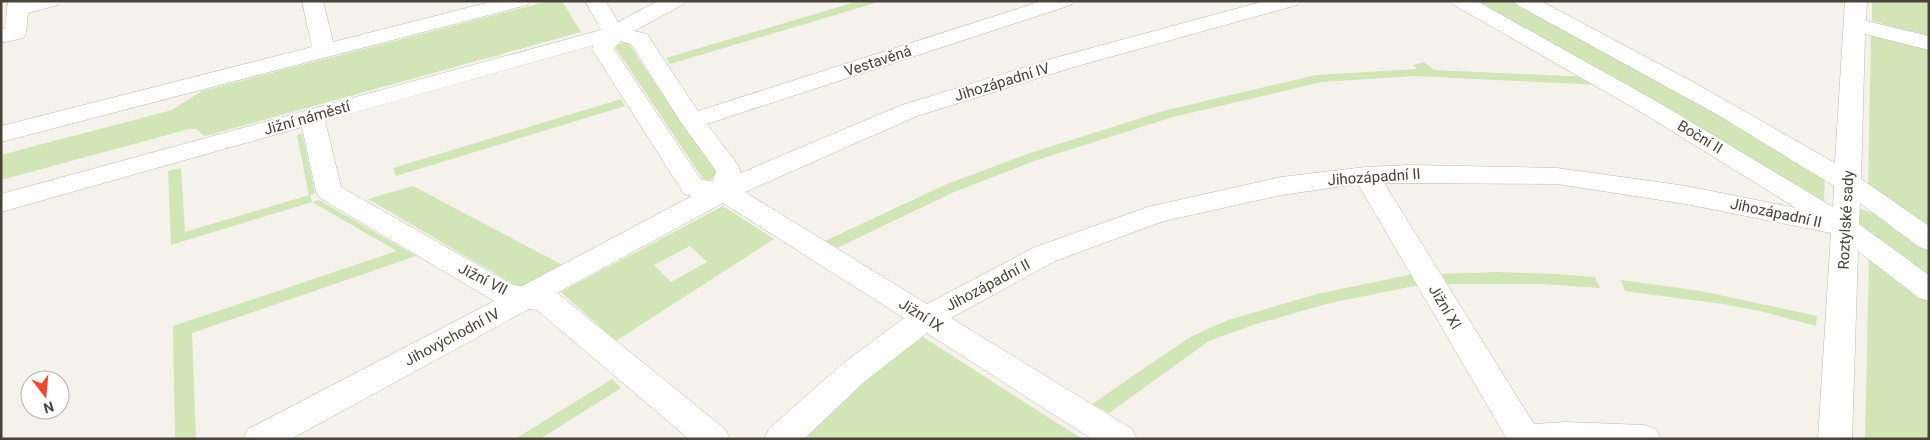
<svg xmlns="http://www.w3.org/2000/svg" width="1930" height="440" viewBox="0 0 1930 440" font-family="Roboto,sans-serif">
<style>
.green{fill:#d1e5b7;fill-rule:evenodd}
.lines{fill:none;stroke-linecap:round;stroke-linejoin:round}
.minor-casing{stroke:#bfb9ae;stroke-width:1}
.minor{fill:#fff;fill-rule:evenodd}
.labels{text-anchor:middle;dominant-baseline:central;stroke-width:4;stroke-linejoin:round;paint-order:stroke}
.street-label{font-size:15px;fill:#484239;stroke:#fff}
</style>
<rect width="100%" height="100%" fill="#f4f2eb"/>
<g class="green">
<path d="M 549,1 L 562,1 L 581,32 L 205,136 L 196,129 L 189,129 L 1,180 L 1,155 L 172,110 L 202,91 Z"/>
<path d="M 859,1 L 882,1 L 670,64 L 666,58 Z"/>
<path d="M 1472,1 L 1512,1 L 1640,67 L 1825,175 L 1824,201 L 1813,199 Z"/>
<path d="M 1872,1 L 1929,1 L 1929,36 L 1872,21 Z"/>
<path d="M 1871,36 L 1929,50 L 1929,228 L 1868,187 Z"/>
<path d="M 623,43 L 628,43 L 717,173 L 716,177 L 709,180 L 703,179 L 615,47 L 617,44 Z"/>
<path d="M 1424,62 L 1434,70 L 1587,77 L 1600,85 L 1415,76 L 1322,82 L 1173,117 L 1034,161 L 952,193 L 837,248 L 825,241 L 947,184 L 1027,154 L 1163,111 L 1316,75 L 1417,69 L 1413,65 Z"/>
<path d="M 621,99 L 625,106 L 396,176 L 393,168 Z"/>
<path d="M 302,133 L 315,193 L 310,195 L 312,202 L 319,200 L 416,256 L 192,333 L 196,439 L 175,439 L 173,326 L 397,251 L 312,202 L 171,245 L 168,171 L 181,168 L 185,232 L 309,195 L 297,135 Z"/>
<path d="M 413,186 L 566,267 L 523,286 L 515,285 L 368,199 Z"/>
<path d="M 723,206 L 774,239 L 616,341 L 561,292 ZM 690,246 L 707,262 L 671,282 L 654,265 Z"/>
<path d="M 1860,209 L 1880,215 L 1929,248 L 1929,283 L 1860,233 Z"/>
<path d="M 1869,260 L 1876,262 L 1929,301 L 1929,439 L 1865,439 Z"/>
<path d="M 1497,272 L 1557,274 L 1595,277 L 1600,288 L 1543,284 L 1444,284 L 1438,274 Z"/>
<path d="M 1413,274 L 1419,285 L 1330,303 L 1253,325 L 1209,341 L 1109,413 L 1092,404 L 1190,337 L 1228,320 L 1317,294 Z"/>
<path d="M 1621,280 L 1701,291 L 1817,316 L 1816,326 L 1760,311 L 1723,304 L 1625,291 Z"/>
<path d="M 923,337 L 1082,439 L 799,439 L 871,374 Z"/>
<path d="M 612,379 L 621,388 L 540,439 L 515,439 Z"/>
</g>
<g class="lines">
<g class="minor-casing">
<g id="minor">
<path d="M 8,1 L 61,1 L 58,5 L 28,13 L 26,33 L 23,38 L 1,43 L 1,29 L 5,29 Z"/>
<path d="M 302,1 L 323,1 L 333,42 L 494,1 L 530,1 L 527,5 L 1,142 L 1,126 L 312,47 Z"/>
<path d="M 585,1 L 606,1 L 618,22 L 658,1 L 685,1 L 682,5 L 634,31 L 647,34 L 698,111 L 1042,1 L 1074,1 L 1071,5 L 707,124 L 738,165 L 741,173 L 899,106 L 1058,57 L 1265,1 L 1300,1 L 1297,5 L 1074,67 L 917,116 L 745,192 L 927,304 L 1035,247 L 1148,207 L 1281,177 L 1366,167 L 1410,165 L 1557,168 L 1686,186 L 1796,208 L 1646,115 L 1454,5 L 1451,1 L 1477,1 L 1663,105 L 1833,207 L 1834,186 L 1718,115 L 1517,5 L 1514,1 L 1541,1 L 1695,83 L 1835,163 L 1845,1 L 1867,1 L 1866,21 L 1929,36 L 1929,50 L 1865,34 L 1861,179 L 1929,226 L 1929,250 L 1919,247 L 1860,203 L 1859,224 L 1929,275 L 1929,301 L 1919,298 L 1858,251 L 1852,439 L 1818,439 L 1831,233 L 1686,204 L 1557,184 L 1384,183 L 1534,424 L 1566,422 L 1644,425 L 1656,429 L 1661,439 L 1507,439 L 1358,184 L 1281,195 L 1164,221 L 1055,261 L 951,318 L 1132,429 L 1137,439 L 1092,439 L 927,333 L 863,383 L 804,439 L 764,439 L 769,429 L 841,365 L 904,318 L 723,203 L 557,293 L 725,429 L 730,439 L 689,439 L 537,310 L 529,309 L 291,439 L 243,439 L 248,429 L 494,301 L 320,198 L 316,192 L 302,127 L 1,212 L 1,194 L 601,30 ZM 620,41 L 631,44 L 680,121 L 716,171 L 713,181 L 701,180 L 614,49 ZM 594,45 L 592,49 L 684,194 L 692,196 L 522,286 L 513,285 L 341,187 L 325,121 Z"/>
</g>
</g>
<use href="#minor" class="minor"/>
</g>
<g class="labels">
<g class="street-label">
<text transform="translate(878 61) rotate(-18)">Vestavěná</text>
<text transform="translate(1002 82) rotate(-17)">Jihozápadní IV</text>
<text transform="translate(307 118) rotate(-16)">Jižní náměstí</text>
<text transform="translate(1700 137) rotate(31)">Boční II</text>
<text transform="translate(1374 177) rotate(-4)">Jihozápadní II</text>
<text transform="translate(1776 213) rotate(12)">Jihozápadní II</text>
<text transform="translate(1846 220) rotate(-87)">Roztylské sady</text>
<text transform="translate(483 279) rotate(27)">Jižní VII</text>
<text transform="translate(988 285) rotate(-28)">Jihozápadní II</text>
<text transform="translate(1445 307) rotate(59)">Jižní XI</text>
<text transform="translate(921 315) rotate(32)">Jižní IX</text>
<text transform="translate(452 337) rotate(-28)">Jihovýchodní IV</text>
</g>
</g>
<rect width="1930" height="440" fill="none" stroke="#484239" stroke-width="5"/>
<g transform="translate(45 395) rotate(164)"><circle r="24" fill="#ffffff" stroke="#b6b3b0"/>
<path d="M0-4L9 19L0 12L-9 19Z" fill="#eb482c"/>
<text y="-8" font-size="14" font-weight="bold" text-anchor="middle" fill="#484239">N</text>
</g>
</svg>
